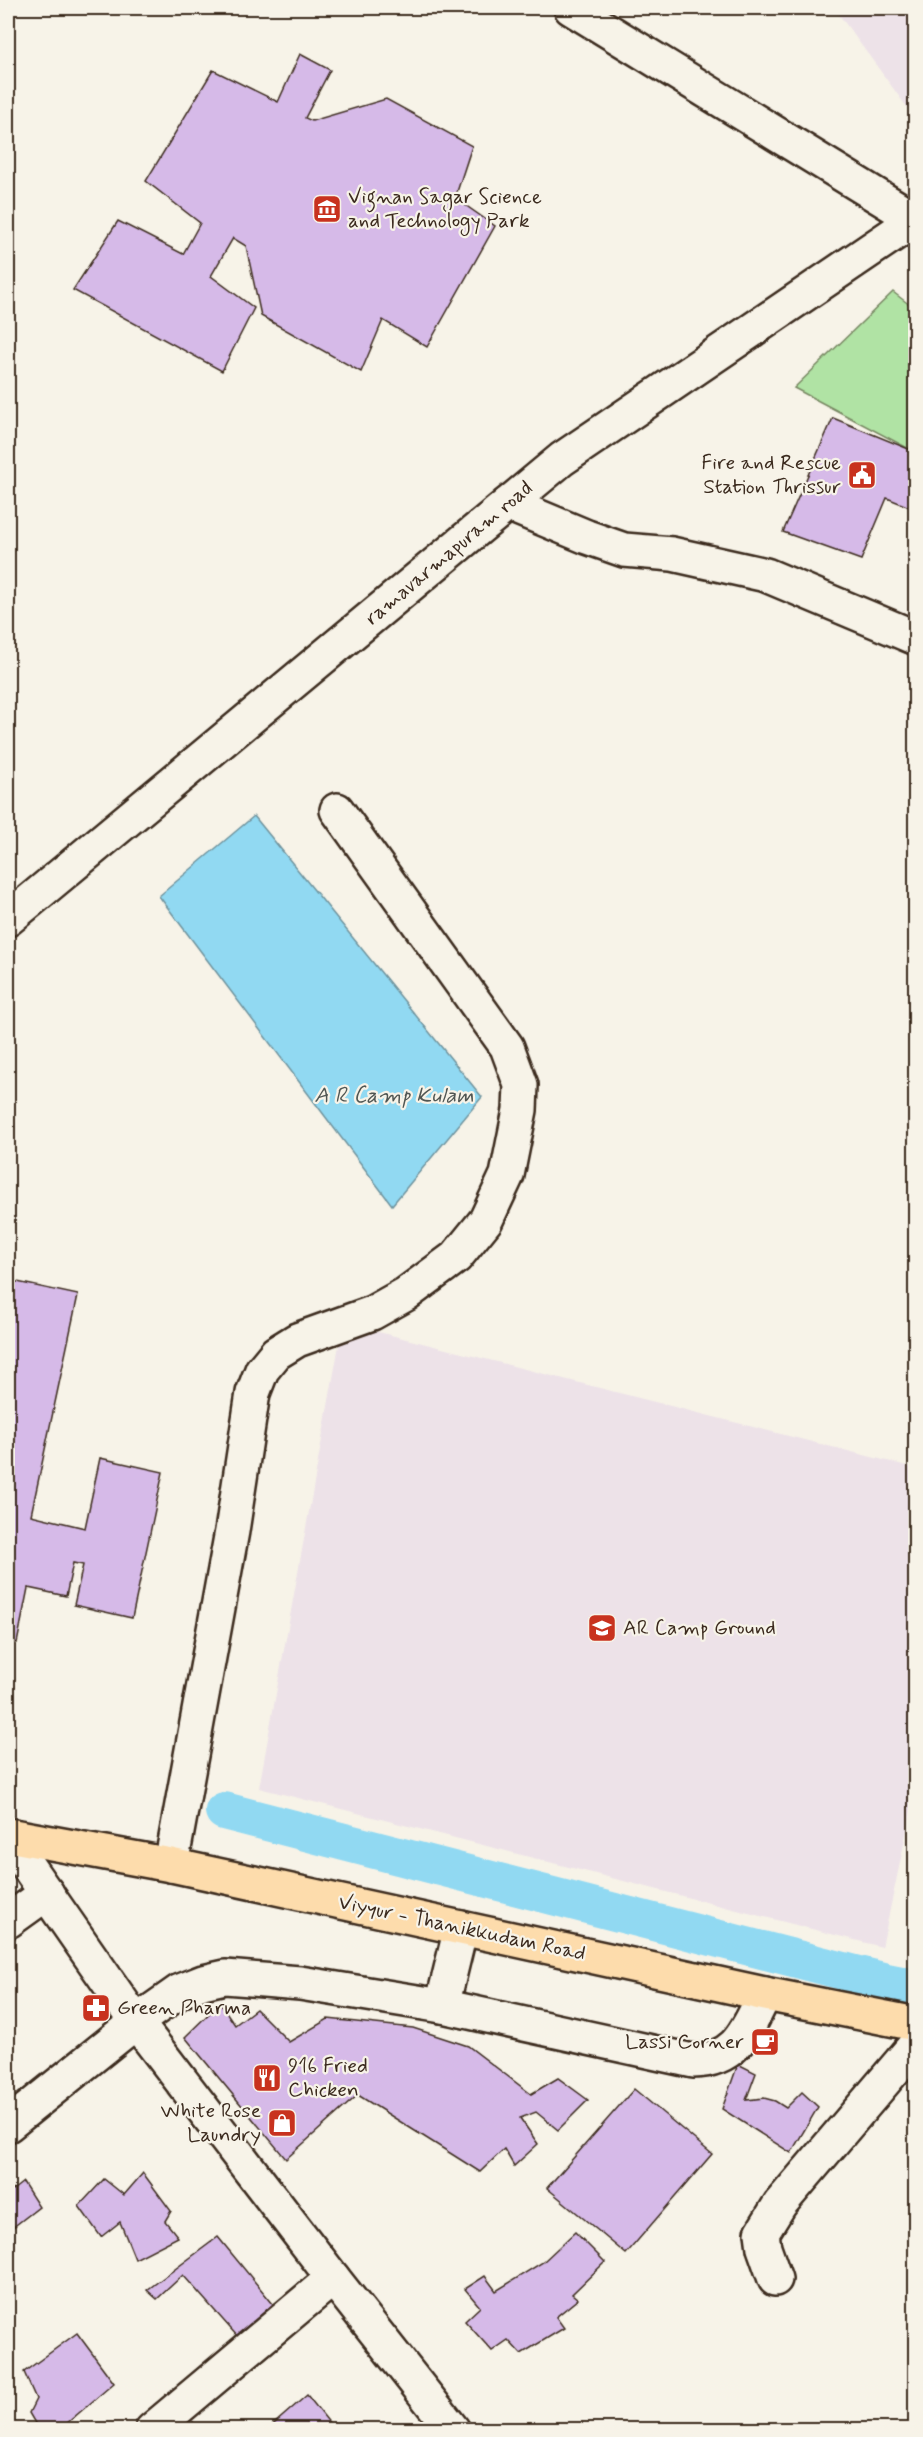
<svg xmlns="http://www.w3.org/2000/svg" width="923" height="2437" viewBox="0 0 923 2437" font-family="Mynerve,sans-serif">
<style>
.built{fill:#ede2e8}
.green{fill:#b0e3a4;stroke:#768661;stroke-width:1.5}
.water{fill:#91d9f2;stroke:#6f939d;stroke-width:1.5}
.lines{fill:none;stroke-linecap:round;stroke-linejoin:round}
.canal{stroke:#91d9f2;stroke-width:38}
.building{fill:#d6bae8;stroke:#3b2a1e;stroke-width:1.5}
.minor-casing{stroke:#3b2a1e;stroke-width:38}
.major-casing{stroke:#3b2a1e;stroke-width:38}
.minor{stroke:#f7f3e8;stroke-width:33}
.major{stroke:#fddcac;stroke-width:33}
.labels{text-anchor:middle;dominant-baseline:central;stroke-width:4.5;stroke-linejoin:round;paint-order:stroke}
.poi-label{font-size:21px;fill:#3b2a1e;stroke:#f7f3e8;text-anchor:start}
.street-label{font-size:21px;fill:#3b2a1e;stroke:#f7f3e8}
.water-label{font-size:22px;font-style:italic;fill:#505653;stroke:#f7f3e8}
</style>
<rect width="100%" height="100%" fill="#f7f3e8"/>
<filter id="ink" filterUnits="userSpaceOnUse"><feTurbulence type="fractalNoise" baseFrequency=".0167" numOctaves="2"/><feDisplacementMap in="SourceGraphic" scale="12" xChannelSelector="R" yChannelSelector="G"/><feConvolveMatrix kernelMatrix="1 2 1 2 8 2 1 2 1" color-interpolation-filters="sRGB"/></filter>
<g filter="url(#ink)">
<g class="built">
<path d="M 834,8 L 915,8 L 915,118 Z"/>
<path d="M 343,1323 L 915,1468 L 915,1792 L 882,1947 L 259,1788 Z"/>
</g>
<path class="green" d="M 893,292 L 915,309 L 915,452 L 794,388 Z"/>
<path class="water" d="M 254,816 L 482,1097 L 392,1205 L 159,896 Z"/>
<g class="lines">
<path class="canal" d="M 224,1811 L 886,1982 L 916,1988"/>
</g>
<g class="building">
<path d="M 300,54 L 330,70 L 305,118 L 312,121 L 386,99 L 472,146 L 455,198 L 495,226 L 427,347 L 383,320 L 361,372 L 261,316 L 246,246 L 233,238 L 211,276 L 254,308 L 222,371 L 73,290 L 118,221 L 183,254 L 200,223 L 146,181 L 213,70 L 278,102 Z"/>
<path d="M 833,418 L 916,452 L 916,498 L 912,508 L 887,498 L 861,560 L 783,532 Z"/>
<path d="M 8,1280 L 78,1295 L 31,1515 L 85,1528 L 100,1458 L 163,1472 L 132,1618 L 74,1605 L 83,1565 L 73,1563 L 66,1596 L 28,1588 L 17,1643 L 8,1641 Z"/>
<path d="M 220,2003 L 235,2025 L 256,2009 L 289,2042 L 328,2019 L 413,2028 L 468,2046 L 531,2094 L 558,2078 L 588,2100 L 558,2130 L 536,2112 L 520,2118 L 538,2144 L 514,2166 L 504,2149 L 480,2172 L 358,2095 L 286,2159 L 185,2037 Z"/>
<path d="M 738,2064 L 756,2073 L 746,2100 L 764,2098 L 775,2101 L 786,2108 L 802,2092 L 818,2107 L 791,2153 L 722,2109 Z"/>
<path d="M 634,2089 L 712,2154 L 626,2254 L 547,2188 Z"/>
<path d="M 143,2173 L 171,2211 L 165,2221 L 178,2237 L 135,2259 L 120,2222 L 101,2237 L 79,2206 L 104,2179 L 124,2195 Z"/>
<path d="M 23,2182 L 39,2207 L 8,2231 L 8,2194 Z"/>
<path d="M 575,2232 L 605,2262 L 572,2294 L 578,2299 L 556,2317 L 564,2328 L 521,2354 L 508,2340 L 492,2351 L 465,2321 L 480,2307 L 465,2289 L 485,2276 L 496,2291 L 543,2262 Z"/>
<path d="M 218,2237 L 273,2304 L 238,2337 L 183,2275 L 157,2299 L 147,2290 Z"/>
<path d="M 77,2333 L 114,2383 L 59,2430 L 39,2430 L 29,2413 L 36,2399 L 24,2372 Z"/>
<path d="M 307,2395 L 335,2430 L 267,2430 Z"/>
<path d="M 193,2422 L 200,2430 L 185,2430 Z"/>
</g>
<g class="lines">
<g class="minor-casing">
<g id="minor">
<path d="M 571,8 L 915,219"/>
<path d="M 508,504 L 587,537 L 624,550 L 672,554 L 766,575 L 916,638"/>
<path d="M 8,919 L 562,459 L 916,219"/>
<path d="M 8,1838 L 136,2022 L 333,2278 L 453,2430"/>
<path d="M 171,1865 L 232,1531 L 253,1393 L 262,1370 L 276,1353 L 297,1340 L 372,1313 L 406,1294 L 456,1257 L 486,1220 L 507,1175 L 520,1110 L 521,1085 L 507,1047 L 337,810"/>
<path d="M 8,1921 L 47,1893"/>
<path d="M 442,2006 L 461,1928"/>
<path d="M 8,2125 L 136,2022 L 180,1991 L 203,1982 L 225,1977 L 300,1983 L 442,2006 L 693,2061 C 738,2060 747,2029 765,1994"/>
<path d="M 775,2279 L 764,2248 L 762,2233 L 780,2204 L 916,2044"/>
<path d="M 152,2430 L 333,2278"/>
</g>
</g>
<g class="major-casing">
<path id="major" d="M 8,1835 L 171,1865 L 765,1994 L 916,2024"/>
</g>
<use href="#minor" class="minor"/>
<use href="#major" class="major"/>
</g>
</g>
<defs>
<g id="museum-square" transform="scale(1.5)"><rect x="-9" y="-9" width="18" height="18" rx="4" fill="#c8321e" stroke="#f7f3e8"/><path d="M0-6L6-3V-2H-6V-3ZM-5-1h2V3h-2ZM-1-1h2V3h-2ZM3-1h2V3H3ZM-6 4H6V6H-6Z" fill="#fff"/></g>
<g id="civic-square" transform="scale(1.5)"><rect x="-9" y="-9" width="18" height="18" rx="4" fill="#c8321e" stroke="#f7f3e8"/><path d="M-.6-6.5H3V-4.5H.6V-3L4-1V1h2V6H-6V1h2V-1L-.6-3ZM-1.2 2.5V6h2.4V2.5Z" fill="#fff"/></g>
<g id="university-square" transform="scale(1.5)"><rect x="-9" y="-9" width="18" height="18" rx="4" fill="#c8321e" stroke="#f7f3e8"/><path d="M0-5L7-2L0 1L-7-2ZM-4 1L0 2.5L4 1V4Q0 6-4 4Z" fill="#fff"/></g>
<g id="pharmacy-square" transform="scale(1.5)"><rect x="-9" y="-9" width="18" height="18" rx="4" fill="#c8321e" stroke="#f7f3e8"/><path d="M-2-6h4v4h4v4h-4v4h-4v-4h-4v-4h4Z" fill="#fff"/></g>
<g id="cafe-square" transform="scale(1.5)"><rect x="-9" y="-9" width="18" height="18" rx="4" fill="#c8321e" stroke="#f7f3e8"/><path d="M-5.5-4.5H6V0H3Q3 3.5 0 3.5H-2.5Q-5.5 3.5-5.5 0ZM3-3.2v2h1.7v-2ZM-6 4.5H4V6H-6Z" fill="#fff"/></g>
<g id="restaurant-square" transform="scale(1.5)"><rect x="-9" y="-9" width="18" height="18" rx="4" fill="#c8321e" stroke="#f7f3e8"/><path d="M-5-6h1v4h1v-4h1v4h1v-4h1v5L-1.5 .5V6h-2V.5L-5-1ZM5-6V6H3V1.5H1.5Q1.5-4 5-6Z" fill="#fff"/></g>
<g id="shop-square" transform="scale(1.5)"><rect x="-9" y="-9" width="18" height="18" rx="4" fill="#c8321e" stroke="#f7f3e8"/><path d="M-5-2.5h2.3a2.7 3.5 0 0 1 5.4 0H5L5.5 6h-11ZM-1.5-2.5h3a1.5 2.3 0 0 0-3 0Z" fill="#fff"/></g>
</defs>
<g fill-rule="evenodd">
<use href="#museum-square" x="327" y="209"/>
<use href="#civic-square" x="862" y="475"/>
<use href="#university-square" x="602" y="1628"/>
<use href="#pharmacy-square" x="96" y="2008"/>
<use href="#cafe-square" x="765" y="2042"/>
<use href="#restaurant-square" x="267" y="2078"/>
<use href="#shop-square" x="282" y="2123"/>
</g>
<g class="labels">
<g class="poi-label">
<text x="348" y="197">Vignan Sagar Science<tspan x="348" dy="24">and Technology Park</tspan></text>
<text x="841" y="463" text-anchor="end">Fire and Rescue<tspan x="841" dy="24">Station Thrissur</tspan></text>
<text x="623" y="1628">AR Camp Ground</text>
<text x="117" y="2008">Green Pharma</text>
<text x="744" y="2042" text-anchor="end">Lassi Corner</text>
<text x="288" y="2066">916 Fried<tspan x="288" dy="24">Chicken</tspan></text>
<text x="261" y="2111" text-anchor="end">White Rose<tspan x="261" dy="24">Laundry</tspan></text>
</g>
<g class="street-label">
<text transform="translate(449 553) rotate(-40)">ramavarmapuram road</text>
<text transform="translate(462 1928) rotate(12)">Viyyur - Thanikkudam Road</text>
</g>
<g class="water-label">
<text x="394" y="1096">A R Camp Kulam</text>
</g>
</g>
<rect width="923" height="2437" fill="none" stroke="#f7f3e8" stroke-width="30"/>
<rect x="15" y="15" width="893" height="2407" fill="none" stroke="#3b2a1e" stroke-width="2" filter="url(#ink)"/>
</svg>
